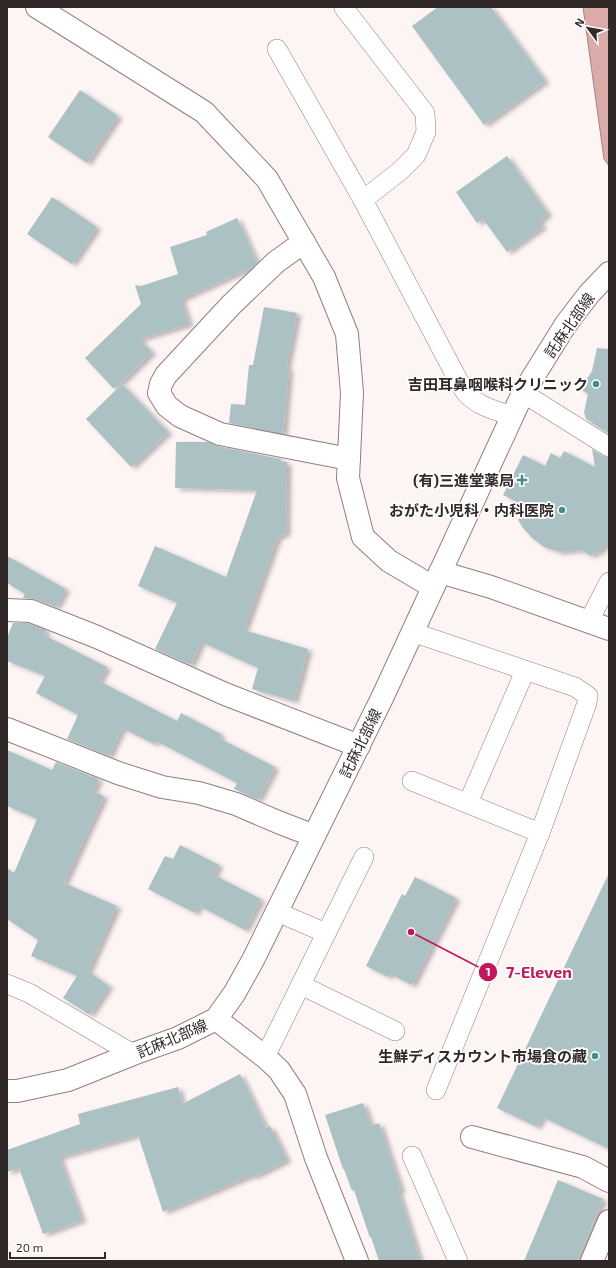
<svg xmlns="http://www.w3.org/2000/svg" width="616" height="1268" viewBox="0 0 616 1268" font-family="'Exo 2','Noto Sans JP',sans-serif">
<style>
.water{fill:#daaba9;stroke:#a78482}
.building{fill:#acc1c3;filter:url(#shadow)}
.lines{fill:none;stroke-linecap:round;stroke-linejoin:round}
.lane-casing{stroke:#927f7e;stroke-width:20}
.street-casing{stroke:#927f7e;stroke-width:24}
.secondary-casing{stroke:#927f7e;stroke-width:24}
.lane{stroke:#fff;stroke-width:19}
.street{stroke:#fff;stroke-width:22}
.secondary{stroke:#fff;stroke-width:22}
.poi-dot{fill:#448c91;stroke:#fff;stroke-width:1.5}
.labels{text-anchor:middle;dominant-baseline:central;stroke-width:3.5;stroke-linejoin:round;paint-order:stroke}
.street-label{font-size:15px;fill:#302928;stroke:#fff}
.poi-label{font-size:15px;font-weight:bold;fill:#302928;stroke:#fff;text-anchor:end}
.leader{fill:none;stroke:#c2185b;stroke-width:1.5}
.callout-dot{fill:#c2185b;stroke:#fff;stroke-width:1.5}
.mark-label{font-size:12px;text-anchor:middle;font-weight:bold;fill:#fff}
.callout-label{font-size:16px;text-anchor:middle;font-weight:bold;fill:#c2185b;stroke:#fff;stroke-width:3.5;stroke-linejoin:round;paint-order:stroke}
</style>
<defs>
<filter id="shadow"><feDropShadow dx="4.5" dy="2.5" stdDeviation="2" flood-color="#0004"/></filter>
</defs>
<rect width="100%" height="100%" fill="#fdf4f4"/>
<path class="water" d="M 583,7 L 609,7 L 609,166 L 604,159 Z"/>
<g class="building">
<path d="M 438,7 L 491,7 L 545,81 L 484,125 L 412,26 Z"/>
<path d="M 80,90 L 118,116 L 87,163 L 48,137 Z"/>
<path d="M 507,156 L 548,214 L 539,221 L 542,227 L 507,252 L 483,219 L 477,223 L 456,192 Z"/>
<path d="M 52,197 L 97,227 L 72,264 L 27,234 Z"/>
<path d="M 237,218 L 257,263 L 254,266 L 181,299 L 189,324 L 139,339 L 152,352 L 114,389 L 85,358 L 141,304 L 135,285 L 141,286 L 178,274 L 170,247 L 207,235 L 206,232 Z"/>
<path d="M 264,307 L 297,313 L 286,368 L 289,368 L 283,434 L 229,423 L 231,404 L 245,405 L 249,365 L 253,365 Z"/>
<path d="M 609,347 L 609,434 L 586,419 L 584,412 L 588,394 L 580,389 L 592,371 L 597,348 L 608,349 Z"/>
<path d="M 122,384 L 168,432 L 131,467 L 86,419 Z"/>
<path d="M 176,442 L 208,442 L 217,446 L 281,459 L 281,462 L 287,462 L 286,533 L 277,538 L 244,630 L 308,649 L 294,701 L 252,689 L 258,668 L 201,642 L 191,665 L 155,649 L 177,603 L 138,586 L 155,546 L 226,577 L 257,490 L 175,488 Z"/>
<path d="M 592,449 L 603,456 L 609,458 L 609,540 L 598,553 L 594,552 L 592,556 L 580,550 L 560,552 L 544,547 L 532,538 L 523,528 L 518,520 L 525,506 L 503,495 L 523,455 L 545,466 L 551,453 L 560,458 L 564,451 L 595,467 Z"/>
<path d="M 7,556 L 66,589 L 56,607 L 35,599 L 23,598 L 25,594 L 7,583 Z"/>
<path d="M 13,623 L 28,623 L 46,630 L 44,635 L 107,667 L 99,681 L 177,721 L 181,713 L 221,734 L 219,738 L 275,767 L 258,800 L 234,789 L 237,783 L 156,741 L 154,744 L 122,728 L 109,756 L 67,739 L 78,715 L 36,693 L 45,676 L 7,661 L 7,638 Z"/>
<path d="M 7,750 L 52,770 L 56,762 L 99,779 L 93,791 L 104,796 L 64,883 L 117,906 L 88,971 L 109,986 L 90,1015 L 63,998 L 77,976 L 31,956 L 38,940 L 7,919 L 7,868 L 14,873 L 37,819 L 7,806 Z"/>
<path d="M 180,845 L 219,865 L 214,875 L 261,899 L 245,930 L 199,906 L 195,913 L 148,889 L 165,856 L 173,859 Z"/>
<path d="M 609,873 L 609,1149 L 542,1117 L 537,1127 L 497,1108 Z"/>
<path d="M 415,877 L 456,898 L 412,985 L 390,974 L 388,977 L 366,966 L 402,894 L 405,896 Z"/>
<path d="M 240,1074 L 266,1128 L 270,1126 L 287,1160 L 253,1177 L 252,1175 L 163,1212 L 138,1135 L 59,1157 L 82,1220 L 43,1234 L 19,1168 L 7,1172 L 7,1150 L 80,1124 L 78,1114 L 178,1087 L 182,1104 Z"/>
<path d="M 363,1103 L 371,1126 L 379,1123 L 401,1190 L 398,1191 L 420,1261 L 379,1261 L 371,1237 L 370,1238 L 354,1190 L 352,1191 L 344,1169 L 343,1169 L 325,1115 Z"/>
<path d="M 558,1180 L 603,1199 L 577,1261 L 524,1261 Z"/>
</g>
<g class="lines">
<g class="lane-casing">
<g id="lane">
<path d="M 344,8 L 425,113 L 426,132 L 416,155 L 400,171 L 363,200"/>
<path d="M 277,49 L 363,200 L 457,378 C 460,384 463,390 467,394 C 479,407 497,411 513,416"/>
<path d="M 523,393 L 609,447"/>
<path d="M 589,621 L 609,582"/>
<path d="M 412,632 L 575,687 L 588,696 L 587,703 L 540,833 L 436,1090"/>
<path d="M 412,781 L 540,833"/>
<path d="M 468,803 L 525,671"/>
<path d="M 277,912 L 326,933"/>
<path d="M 7,984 L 29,993 L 133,1054"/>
<path d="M 301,985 L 395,1031"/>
<path d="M 265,1057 L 364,857"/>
<path d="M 412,1156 L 458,1261"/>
</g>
</g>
<g class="street-casing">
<g id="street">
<path d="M 304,242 L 276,262 L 231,305 L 166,375 L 161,384 L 159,393 L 167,406 L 180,416 L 220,434 L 349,459"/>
<path d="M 440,572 L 491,587 L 609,629"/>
<path d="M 7,610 L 31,611 L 97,637 L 225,694 L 359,746"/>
<path d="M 7,729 L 118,773 L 162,787 L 199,793 L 236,804 L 278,822 L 314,836"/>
<path d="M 216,1019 L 265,1057 L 279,1070 L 295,1094 L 316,1158 L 357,1261"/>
<path d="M 472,1137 L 583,1167 L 609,1181"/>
<path d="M 592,1261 L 609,1221"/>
</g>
</g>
<g class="secondary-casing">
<g id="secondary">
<path d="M 37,7 L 204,112 L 267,179 L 324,277 L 347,334 L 352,393 L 348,478 L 363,537 L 389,561 L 433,587"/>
<path d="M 7,1091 L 17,1091 L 68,1080 L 133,1054 L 178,1038 L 216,1019 L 234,994 L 253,960 L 383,696 L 523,393 L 566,324 L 589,294 L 609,273"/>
</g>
</g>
<use href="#lane" class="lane"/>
<use href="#street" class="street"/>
<use href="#secondary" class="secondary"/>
</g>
<g class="poi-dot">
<circle cx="596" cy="384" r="4"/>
<path d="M520 474h4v4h4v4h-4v4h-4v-4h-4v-4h4z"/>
<circle cx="562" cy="510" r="4"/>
<circle cx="595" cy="1056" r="4"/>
</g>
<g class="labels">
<g class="street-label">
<text transform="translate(569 325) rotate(-55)">託麻北部線</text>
<text transform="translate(360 743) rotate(-64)">託麻北部線</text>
<text transform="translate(172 1038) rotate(-23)">託麻北部線</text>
</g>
<g class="poi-label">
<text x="588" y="384">吉田耳鼻咽喉科クリニック</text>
<text x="514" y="480">(有)三進堂薬局</text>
<text x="554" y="510">おがた小児科・内科医院</text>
<text x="587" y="1056">生鮮ディスカウント市場食の藏</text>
</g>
</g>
<path class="leader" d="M411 932L488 972"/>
<g class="callout-dot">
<circle cx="411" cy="932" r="4"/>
<circle cx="488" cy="972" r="10"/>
</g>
<g class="mark-label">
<text x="488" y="976">1</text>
</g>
<g class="callout-label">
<text x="539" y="978">7-Eleven</text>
</g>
<rect width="616" height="1268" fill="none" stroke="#302928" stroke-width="16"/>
<g transform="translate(588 28) rotate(302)" stroke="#ffffff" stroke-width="3" paint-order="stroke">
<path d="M0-3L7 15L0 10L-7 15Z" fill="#302928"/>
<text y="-6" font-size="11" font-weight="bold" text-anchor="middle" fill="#302928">N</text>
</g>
<path d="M10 1252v6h95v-6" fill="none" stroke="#302928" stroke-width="2"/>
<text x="16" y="1252" font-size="12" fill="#302928" stroke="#ffffff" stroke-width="3" paint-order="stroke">20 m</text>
</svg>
